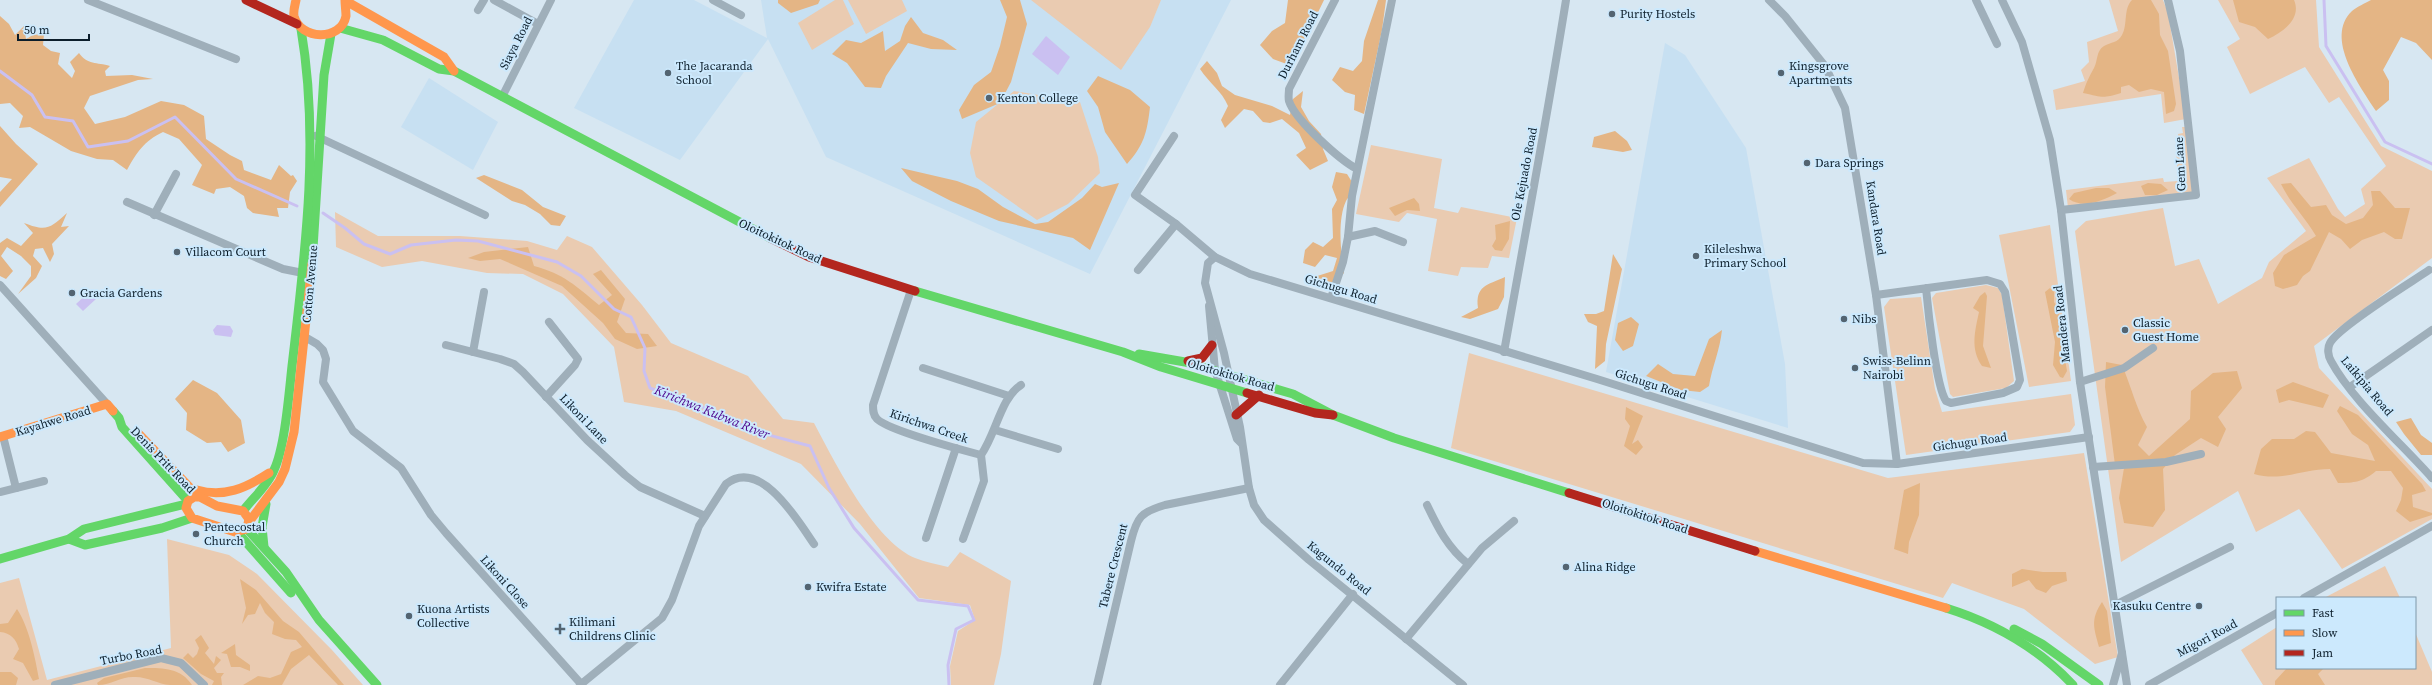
<svg xmlns="http://www.w3.org/2000/svg" width="2432" height="685" viewBox="0 0 2432 685" font-family="'Source Serif 4',serif">
<style>
.built{fill:#c7e0f2}
.green{fill:#eacbb1}
.forest{fill:#e4b585}
.water{fill:#cac0f1}
.lines{fill:none;stroke-linecap:round;stroke-linejoin:round}
.stream{stroke:#cac0f1;stroke-width:3}
.street{stroke:#9fafba;stroke-width:8}
.fast{stroke:#63d668;stroke-width:9}
.slow{stroke:#ff974d;stroke-width:9}
.jam{stroke:#b3261e;stroke-width:9}
.poi-dot{fill:#536471;stroke:#cce9fd;stroke-width:1.5}
.labels{text-anchor:middle;dominant-baseline:central;stroke-width:4;stroke-linejoin:round;paint-order:stroke}
.poi-label{font-size:12px;fill:#0c1e2b;stroke:#cce9fd;text-anchor:start}
.street-label{font-size:12px;fill:#0c1e2b;stroke:#cce9fd}
.water-label{font-size:13px;font-style:italic;fill:#4e058c;stroke:#cce9fd}
</style>
<rect width="100%" height="100%" fill="#d7e7f2"/>
<g class="built">
<path d="M 634,0 L 694,0 L 767,38 L 761,0 L 1231,0 L 1090,274 L 826,157 L 768,39 L 680,160 L 574,108 Z"/>
<path d="M 1665,43 L 1685,55 L 1746,148 L 1785,364 L 1788,428 L 1606,372 Z"/>
<path d="M 429,78 L 498,122 L 473,170 L 401,127 Z"/>
</g>
<g class="green">
<path d="M 835,0 L 843,0 L 854,24 L 812,50 L 798,23 Z"/>
<path d="M 848,0 L 902,0 L 907,11 L 866,34 Z"/>
<path d="M 1031,0 L 1161,0 L 1150,27 L 1121,70 Z"/>
<path d="M 2109,0 L 2163,0 L 2168,13 L 2186,119 L 2164,123 L 2161,94 L 2056,110 L 2053,90 L 2085,81 L 2081,70 L 2089,62 L 2087,42 L 2118,31 Z"/>
<path d="M 2218,0 L 2316,0 L 2319,47 L 2381,146 L 2432,171 L 2432,258 L 2314,346 L 2319,368 L 2432,489 L 2432,519 L 2342,569 L 2299,509 L 2256,532 L 2238,491 L 2121,562 L 2075,231 L 2086,221 L 2163,208 L 2175,266 L 2199,259 L 2218,304 L 2262,278 L 2269,262 L 2306,231 L 2267,178 L 2309,158 L 2338,209 L 2345,217 L 2365,204 L 2361,189 L 2386,166 L 2339,97 L 2329,103 L 2305,67 L 2250,94 L 2227,47 L 2240,39 Z"/>
<path d="M 1014,91 L 1080,102 L 1098,157 L 1100,173 L 1068,204 L 1037,220 L 976,177 L 970,153 L 976,122 Z"/>
<path d="M 2182,127 L 2188,127 L 2194,194 L 2068,208 L 2066,190 L 2163,178 L 2164,182 L 2178,181 L 2176,148 L 2180,146 L 2178,134 L 2183,133 Z"/>
<path d="M 1371,145 L 1442,159 L 1434,208 L 1458,213 L 1461,207 L 1517,218 L 1509,258 L 1492,256 L 1488,268 L 1461,267 L 1458,276 L 1428,271 L 1437,219 L 1407,213 L 1399,222 L 1356,214 Z"/>
<path d="M 335,212 L 378,236 L 460,236 L 527,241 L 557,250 L 567,236 L 592,247 L 642,305 L 671,343 L 748,376 L 783,419 L 814,423 C 834,461 874,541 915,558 C 925,562 937,564 948,567 L 960,552 L 1011,581 L 1001,654 L 994,685 L 951,685 L 950,666 L 958,631 L 975,620 L 970,605 L 919,598 L 860,524 L 801,464 L 676,411 L 624,402 L 614,347 L 563,294 L 523,274 L 487,273 L 422,261 L 382,267 L 336,247 Z"/>
<path d="M 2050,225 L 2071,381 L 2029,387 L 1999,235 Z"/>
<path d="M 1986,285 L 1998,288 L 2002,295 L 2014,381 L 2006,388 L 1953,397 L 1950,394 L 1932,298 L 1936,293 Z"/>
<path d="M 1921,297 L 1935,389 L 1942,412 L 2071,394 L 2075,425 L 2070,432 L 1906,455 L 1884,307 L 1890,299 Z"/>
<path d="M 1469,353 L 1888,478 L 2084,453 L 2118,657 L 2095,664 L 2024,609 L 1952,583 L 1943,598 L 1451,448 Z"/>
<path d="M 167,539 L 229,555 L 257,574 L 332,650 L 363,685 L 0,685 L 0,583 L 19,578 L 47,680 L 171,648 Z"/>
<path d="M 2385,566 L 2400,598 L 2324,598 Z"/>
<path d="M 2277,627 L 2277,668 L 2415,668 L 2415,632 L 2432,672 L 2432,685 L 2263,685 L 2241,650 Z"/>
</g>
<g class="forest">
<path d="M 778,0 L 820,0 L 818,4 L 791,13 L 778,3 Z"/>
<path d="M 1000,0 L 1020,0 L 1027,24 L 1011,82 L 1000,103 L 962,119 L 959,110 L 974,85 L 991,72 L 1000,46 L 1007,17 Z"/>
<path d="M 1288,0 L 1324,0 L 1292,66 L 1273,59 L 1260,45 L 1272,31 L 1285,23 Z"/>
<path d="M 1378,0 L 1386,0 L 1382,30 L 1364,114 L 1354,110 L 1355,95 L 1345,92 L 1332,80 L 1340,67 L 1353,71 L 1362,61 L 1364,41 Z"/>
<path d="M 2132,0 L 2151,0 L 2159,14 L 2160,35 L 2168,51 L 2176,104 L 2174,111 L 2166,114 L 2164,92 L 2151,89 L 2139,92 L 2129,85 L 2121,87 L 2121,93 C 2101,99 2103,97 2083,93 C 2086,83 2089,77 2094,68 C 2098,60 2096,51 2104,46 C 2111,42 2118,43 2122,35 C 2128,25 2123,9 2132,0 Z"/>
<path d="M 2233,0 L 2294,0 C 2302,19 2283,32 2268,39 L 2255,27 L 2239,22 Z"/>
<path d="M 2371,0 L 2432,0 L 2432,60 L 2416,43 L 2401,37 L 2383,70 L 2389,81 L 2389,100 L 2376,111 C 2360,86 2324,38 2352,11 C 2357,7 2365,3 2371,0 Z"/>
<path d="M 0,16 L 9,24 L 15,35 L 24,26 L 26,39 L 33,35 L 44,34 L 43,45 L 51,51 L 60,53 L 58,64 L 72,78 L 75,71 L 70,62 L 79,53 C 87,65 97,62 110,66 L 105,71 L 106,76 L 132,75 L 153,79 L 138,80 L 90,96 L 84,108 L 95,124 L 125,117 L 161,101 L 184,105 L 204,116 L 206,139 L 230,155 L 242,161 L 244,170 L 271,180 L 279,165 L 291,176 L 293,175 L 297,181 L 290,192 L 288,208 L 277,208 L 279,217 L 253,213 L 247,208 L 244,196 L 230,187 L 216,189 L 214,194 L 192,185 L 202,165 L 179,139 L 163,132 C 144,141 137,152 127,170 L 113,160 L 97,159 L 71,151 L 30,127 L 19,128 L 23,116 L 10,103 L 0,104 Z"/>
<path d="M 911,17 L 923,33 L 943,40 L 957,50 L 931,49 L 908,43 L 886,76 L 881,88 L 865,87 L 847,63 L 832,54 L 846,40 L 861,43 L 883,31 L 885,51 L 900,41 L 905,26 Z"/>
<path d="M 1207,61 L 1217,73 L 1222,86 L 1235,95 L 1272,106 L 1290,115 L 1293,99 L 1303,91 L 1301,107 L 1309,121 L 1321,134 L 1323,149 L 1328,161 L 1310,170 L 1296,155 L 1306,148 L 1299,133 L 1282,119 L 1270,123 L 1263,122 L 1253,111 L 1244,109 L 1225,128 L 1221,120 L 1228,106 C 1222,91 1209,83 1200,69 Z"/>
<path d="M 1098,76 L 1130,90 L 1150,107 C 1147,133 1144,145 1127,164 L 1105,132 L 1098,107 L 1087,91 Z"/>
<path d="M 0,126 L 16,144 L 38,164 L 0,207 L 0,192 L 12,179 L 0,177 Z"/>
<path d="M 1615,131 L 1627,141 L 1632,150 L 1623,152 L 1592,147 L 1594,137 Z"/>
<path d="M 901,168 L 957,181 L 978,189 L 1003,207 L 1035,224 L 1048,222 L 1082,198 L 1095,184 L 1102,187 L 1119,183 L 1090,250 L 1073,238 L 999,221 L 951,201 L 912,181 Z"/>
<path d="M 1336,172 L 1347,174 L 1357,190 C 1353,193 1348,197 1346,201 C 1337,220 1341,254 1344,273 L 1331,285 L 1319,288 L 1311,278 L 1333,271 L 1337,258 L 1325,255 L 1315,267 L 1303,263 L 1305,250 L 1313,242 L 1323,247 L 1333,238 L 1332,209 L 1337,200 L 1332,187 Z"/>
<path d="M 484,175 L 522,190 L 543,207 L 566,216 L 560,226 L 551,225 L 540,214 L 525,205 L 512,201 L 476,178 Z"/>
<path d="M 2148,183 L 2161,184 L 2168,190 L 2157,195 L 2145,195 L 2141,186 Z"/>
<path d="M 2291,183 L 2311,207 L 2326,205 L 2332,215 L 2346,224 L 2363,218 L 2373,205 L 2371,191 L 2380,191 L 2395,208 L 2410,208 L 2402,239 L 2395,239 L 2384,232 L 2362,240 L 2350,249 L 2341,239 L 2329,232 L 2310,271 L 2303,276 L 2297,285 L 2283,289 L 2275,286 L 2273,273 L 2284,255 L 2316,236 C 2305,217 2290,203 2281,184 Z"/>
<path d="M 2096,188 L 2109,188 L 2117,193 C 2102,201 2083,209 2069,199 L 2074,193 Z"/>
<path d="M 1414,198 L 1419,204 L 1420,211 L 1407,210 L 1395,216 L 1389,208 Z"/>
<path d="M 67,213 L 61,227 L 69,226 L 52,244 L 54,254 L 50,262 L 43,248 L 35,249 L 33,256 L 42,266 L 36,278 L 18,294 L 31,276 L 31,266 L 21,256 L 7,247 L 1,256 L 13,271 L 6,279 L 0,276 L 0,243 L 7,238 L 21,246 L 33,233 L 24,223 C 47,232 50,228 67,213 Z"/>
<path d="M 1510,221 L 1509,239 L 1502,251 L 1495,250 L 1492,246 L 1496,239 L 1495,225 Z"/>
<path d="M 528,247 L 534,266 C 564,274 576,286 599,305 L 612,295 L 593,274 L 601,270 L 625,299 L 617,322 L 626,333 L 648,334 L 657,346 L 637,349 L 615,339 L 603,323 L 562,286 L 500,259 L 480,261 L 468,258 L 484,252 Z"/>
<path d="M 1613,254 L 1622,269 L 1606,344 L 1605,361 L 1595,369 L 1597,326 L 1588,322 L 1584,314 L 1596,314 L 1604,311 Z"/>
<path d="M 1505,277 L 1504,297 L 1498,309 L 1470,319 L 1461,317 L 1478,308 C 1475,286 1487,285 1505,277 Z"/>
<path d="M 2050,288 L 2054,292 L 2054,302 L 2059,311 L 2059,322 L 2067,371 L 2063,378 L 2060,377 L 2053,365 L 2055,342 L 2045,292 Z"/>
<path d="M 1985,292 L 1987,296 L 1983,346 L 1991,368 L 1982,366 C 1970,349 1975,331 1979,312 L 1973,308 L 1980,296 Z"/>
<path d="M 1631,317 L 1639,324 L 1633,346 L 1623,351 L 1615,340 L 1618,323 Z"/>
<path d="M 1722,330 C 1720,350 1712,367 1709,386 L 1700,392 L 1681,390 L 1646,376 L 1658,364 L 1673,374 L 1695,376 L 1709,339 Z"/>
<path d="M 2106,362 L 2122,365 C 2131,386 2136,408 2147,427 L 2138,445 L 2149,456 L 2190,419 L 2191,391 L 2213,373 L 2237,371 L 2242,388 L 2218,417 L 2226,429 L 2218,447 L 2201,438 L 2175,455 L 2163,469 L 2165,510 L 2153,527 L 2124,523 L 2119,498 L 2124,468 L 2115,465 L 2105,387 Z"/>
<path d="M 193,380 L 217,393 L 241,420 L 245,443 L 228,452 L 221,442 L 207,443 L 186,430 L 187,413 L 175,399 Z"/>
<path d="M 2293,382 L 2329,395 L 2323,408 L 2289,400 L 2279,403 L 2276,390 Z"/>
<path d="M 2340,406 L 2358,415 L 2422,484 L 2426,491 L 2412,495 L 2413,507 L 2432,513 L 2432,515 L 2410,522 L 2396,511 L 2401,500 L 2403,488 L 2391,471 L 2376,471 C 2363,482 2354,483 2338,483 L 2330,469 C 2302,469 2282,482 2254,474 L 2261,449 L 2272,439 L 2294,439 L 2306,431 L 2315,432 L 2331,453 L 2375,461 L 2368,445 L 2352,434 L 2337,411 Z"/>
<path d="M 1626,407 L 1643,416 L 1632,444 L 1638,440 L 1643,447 L 1636,455 L 1624,446 L 1630,426 L 1625,419 Z"/>
<path d="M 2411,418 L 2421,435 L 2432,443 L 2432,455 L 2421,455 L 2404,434 L 2396,422 Z"/>
<path d="M 1920,483 L 1919,515 L 1909,542 L 1908,554 L 1894,549 L 1904,490 Z"/>
<path d="M 2022,569 L 2043,572 L 2066,572 L 2067,581 L 2052,586 L 2046,593 L 2036,589 L 2029,580 L 2012,587 L 2012,574 Z"/>
<path d="M 240,579 L 256,590 L 283,621 L 299,632 L 344,685 L 338,685 L 309,655 L 291,669 L 282,685 L 243,685 L 258,676 L 270,678 L 281,674 L 291,652 L 302,647 L 296,640 L 285,639 L 272,634 L 274,622 L 265,613 L 260,603 L 255,614 L 248,615 L 242,624 L 246,608 Z"/>
<path d="M 2102,602 L 2107,611 L 2111,643 L 2099,647 C 2094,628 2090,620 2102,602 Z"/>
<path d="M 17,609 C 29,627 35,657 39,679 L 33,681 L 23,663 L 13,659 L 19,649 C 16,639 11,633 0,632 L 0,624 L 8,623 Z"/>
<path d="M 201,635 L 209,648 L 205,653 L 214,664 L 216,656 L 221,660 L 214,668 L 217,673 L 224,673 L 221,677 L 222,685 L 212,685 L 214,681 L 201,674 L 183,658 L 188,653 L 193,658 L 197,654 L 199,648 L 195,640 Z"/>
<path d="M 235,644 L 236,655 L 250,665 L 250,671 L 240,667 L 231,667 L 227,654 L 221,653 Z"/>
<path d="M 145,668 C 164,668 181,668 192,685 C 185,685 177,685 170,685 C 157,684 147,676 133,677 C 120,677 111,685 98,685 L 97,683 L 104,678 Z"/>
<path d="M 2287,668 L 2324,668 L 2318,674 L 2325,685 L 2275,685 L 2275,681 Z"/>
<path d="M 0,672 L 11,672 L 18,678 L 16,685 L 0,685 Z"/>
</g>
<g class="water">
<path d="M 1046,36 L 1070,57 L 1058,75 L 1032,54 Z"/>
<path d="M 89,292 L 96,299 L 83,311 L 76,304 Z"/>
<path d="M 217,325 L 230,326 L 233,331 L 231,337 L 215,335 L 213,330 Z"/>
</g>
<g class="lines">
<g class="stream">
<path d="M 2324,0 L 2326,46 L 2385,142 L 2432,164"/>
<path d="M 0,71 L 32,95 L 45,117 L 73,121 L 88,147 L 128,141 L 175,117 L 236,179 L 297,206"/>
<path d="M 323,213 L 345,228 L 364,244 L 390,254 L 411,245 L 456,240 L 478,241 L 557,262 L 581,276 L 614,309 L 631,317 L 645,348 L 644,371 L 650,388 L 713,411 L 757,432 L 810,446 L 829,488 L 854,528 L 918,600 L 968,606 L 974,620 L 956,629 L 948,665 L 949,685"/>
</g>
<g class="street">
<path d="M 88,0 L 236,59"/>
<path d="M 494,0 L 538,24"/>
<path d="M 713,0 L 741,15"/>
<path d="M 1335,0 L 1289,89 C 1289,93 1288,97 1289,101 C 1295,120 1340,160 1357,169"/>
<path d="M 1769,0 L 1785,16 L 1825,66 L 1845,108 L 1876,295 L 1897,464"/>
<path d="M 1976,0 L 1997,44"/>
<path d="M 2002,0 L 2022,42 L 2050,140 L 2061,210 L 2080,382 L 2127,685"/>
<path d="M 478,10 L 484,0"/>
<path d="M 502,97 L 551,0"/>
<path d="M 316,136 L 485,215"/>
<path d="M 1174,136 L 1135,195 L 1176,224"/>
<path d="M 127,202 L 283,269 L 308,274"/>
<path d="M 2061,210 L 2196,195 L 2180,51 L 2168,0"/>
<path d="M 154,215 L 176,174"/>
<path d="M 1348,237 L 1375,231 L 1403,242"/>
<path d="M 1215,257 L 1208,263 L 1205,283 L 1224,353 L 1240,427 L 1249,488 L 1254,505 L 1264,520 L 1309,560 L 1463,685"/>
<path d="M 1138,270 L 1176,224 L 1215,257 L 1250,274 L 1597,379 L 1863,463 L 1897,464 L 2089,437"/>
<path d="M 2429,270 C 2410,283 2338,327 2330,343 C 2327,348 2328,356 2331,361 C 2351,399 2402,444 2432,478"/>
<path d="M 0,285 L 107,404"/>
<path d="M 911,290 L 873,405 C 873,410 873,415 877,419 C 888,430 962,450 981,455 C 996,434 1001,397 1021,385"/>
<path d="M 1876,295 L 1987,280 L 2000,284 L 2005,292 L 2020,380 L 2017,387 L 2003,393 L 1951,403 L 1946,401 C 1936,386 1928,310 1926,288"/>
<path d="M 1331,298 L 1343,262 L 1348,237 L 1352,196 L 1392,0"/>
<path d="M 1209,306 L 1215,370 L 1237,439 L 1241,443"/>
<path d="M 305,337 L 317,344 L 323,350 L 326,359 L 323,382 L 353,431 L 401,468 L 431,515 L 446,533 L 582,685"/>
<path d="M 446,345 L 500,359 L 514,364 L 523,372 L 587,440 L 625,475 L 640,487 L 705,516"/>
<path d="M 473,352 L 484,292"/>
<path d="M 1504,352 C 1525,235 1547,118 1566,0"/>
<path d="M 923,368 L 1009,396"/>
<path d="M 2080,382 L 2124,368 L 2153,348"/>
<path d="M 2350,387 L 2432,330"/>
<path d="M 546,397 L 575,365 L 578,359 L 549,322"/>
<path d="M 995,430 L 1058,449"/>
<path d="M 3,436 L 16,488"/>
<path d="M 2093,467 L 2166,462 L 2201,454"/>
<path d="M 0,492 L 44,481"/>
<path d="M 1427,505 C 1438,528 1448,548 1468,564"/>
<path d="M 926,538 L 956,448"/>
<path d="M 963,539 L 984,481 L 981,455"/>
<path d="M 2304,598 L 2432,526"/>
<path d="M 2115,605 L 2230,547"/>
<path d="M 1406,639 L 1482,548 L 1514,521"/>
<path d="M 55,685 L 161,658 L 181,663 L 204,685"/>
<path d="M 580,685 L 662,618 L 672,600 L 699,526 L 726,484 C 761,457 798,521 814,544"/>
<path d="M 1097,685 L 1131,541 C 1137,517 1141,512 1165,505 L 1249,488"/>
<path d="M 1280,685 L 1353,594"/>
<path d="M 2113,685 L 2122,653"/>
<path d="M 2149,685 L 2277,613"/>
</g>
<g class="fast">
<path d="M 340,28 L 383,40 L 439,69 L 454,71 L 770,238"/>
<path d="M 312,264 L 324,75 L 331,34"/>
<path d="M 915,291 L 1123,352 L 1161,367 L 1247,393"/>
<path d="M 1139,354 L 1185,362 L 1293,394 L 1333,415 L 1394,438 L 1569,493"/>
<path d="M 113,411 L 119,418 L 122,427 L 188,501"/>
<path d="M 243,511 C 253,498 268,485 274,470 C 285,447 289,393 292,366 C 305,255 320,140 301,29"/>
<path d="M 247,529 L 286,572 L 319,620 L 377,685"/>
<path d="M 238,533 L 291,593"/>
<path d="M 69,539 L 85,545 L 162,528 L 192,518"/>
<path d="M 264,547 L 262,527 L 266,504"/>
<path d="M 0,559 L 69,539 L 84,529 L 186,504"/>
<path d="M 1946,608 C 1994,623 2038,648 2073,685"/>
<path d="M 2014,629 L 2042,644 L 2099,685"/>
</g>
<g class="slow">
<path d="M 296,0 C 295,5 293,11 294,16 C 300,40 341,42 346,16 C 346,11 345,5 345,0"/>
<path d="M 346,1 L 444,57 L 454,71"/>
<path d="M 137,432 L 198,496"/>
<path d="M 0,437 L 107,404 L 113,411"/>
<path d="M 197,490 C 224,498 246,488 269,473"/>
<path d="M 194,497 L 200,497 L 217,506 L 243,511 L 249,519 L 247,529 L 235,532 L 192,518 L 186,508 L 188,501 Z"/>
<path d="M 249,522 L 279,482 L 285,469 L 294,432 L 312,264"/>
<path d="M 1755,551 L 1946,608"/>
</g>
<g class="jam">
<path d="M 246,0 L 297,24"/>
<path d="M 770,238 L 809,257 L 915,291"/>
<path d="M 1188,361 L 1202,358 L 1212,345"/>
<path d="M 1247,393 L 1315,413 L 1333,415"/>
<path d="M 1236,415 L 1259,395"/>
<path d="M 1569,493 L 1755,551"/>
</g>
</g>
<g class="poi-dot">
<circle cx="1612" cy="14" r="4"/>
<circle cx="668" cy="73" r="4"/>
<circle cx="1781" cy="73" r="4"/>
<circle cx="989" cy="98" r="4"/>
<circle cx="1807" cy="163" r="4"/>
<circle cx="177" cy="252" r="4"/>
<circle cx="1696" cy="256" r="4"/>
<circle cx="72" cy="293" r="4"/>
<circle cx="1844" cy="319" r="4"/>
<circle cx="2125" cy="330" r="4"/>
<circle cx="1855" cy="368" r="4"/>
<circle cx="196" cy="534" r="4"/>
<circle cx="1566" cy="567" r="4"/>
<circle cx="808" cy="587" r="4"/>
<circle cx="2199" cy="606" r="4"/>
<circle cx="409" cy="616" r="4"/>
<path d="M558 623h4v4h4v4h-4v4h-4v-4h-4v-4h4z"/>
</g>
<g class="labels">
<g class="poi-label">
<text x="1620" y="14">Purity Hostels</text>
<text x="676" y="66">The Jacaranda<tspan x="676" dy="14">School</tspan></text>
<text x="1789" y="66">Kingsgrove<tspan x="1789" dy="14">Apartments</tspan></text>
<text x="997" y="98">Kenton College</text>
<text x="1815" y="163">Dara Springs</text>
<text x="1704" y="249">Kileleshwa<tspan x="1704" dy="14">Primary School</tspan></text>
<text x="185" y="252">Villacom Court</text>
<text x="80" y="293">Gracia Gardens</text>
<text x="1852" y="319">Nibs</text>
<text x="2133" y="323">Classic<tspan x="2133" dy="14">Guest Home</tspan></text>
<text x="1863" y="361">Swiss-Belinn<tspan x="1863" dy="14">Nairobi</tspan></text>
<text x="204" y="527">Pentecostal<tspan x="204" dy="14">Church</tspan></text>
<text x="1574" y="567">Alina Ridge</text>
<text x="816" y="587">Kwifra Estate</text>
<text x="2191" y="606" text-anchor="end">Kasuku Centre</text>
<text x="417" y="609">Kuona Artists<tspan x="417" dy="14">Collective</tspan></text>
<text x="569" y="622">Kilimani<tspan x="569" dy="14">Childrens Clinic</tspan></text>
</g>
<g class="street-label">
<text transform="translate(516 43) rotate(-63)">Siaya Road</text>
<text transform="translate(1298 45) rotate(-63)">Durham Road</text>
<text transform="translate(2180 164) rotate(-93)">Gem Lane</text>
<text transform="translate(1524 174) rotate(-79)">Ole Kejuado Road</text>
<text transform="translate(1876 218) rotate(81)">Kandara Road</text>
<text transform="translate(780 241) rotate(25)">Oloitokitok Road</text>
<text transform="translate(310 284) rotate(-85)">Cotton Avenue</text>
<text transform="translate(1341 289) rotate(17)">Gichugu Road</text>
<text transform="translate(2062 324) rotate(-96)">Mandera Road</text>
<text transform="translate(1231 375) rotate(16)">Oloitokitok Road</text>
<text transform="translate(1651 384) rotate(18)">Gichugu Road</text>
<text transform="translate(2367 386) rotate(50)">Laikipia Road</text>
<text transform="translate(584 419) rotate(46)">Likoni Lane</text>
<text transform="translate(53 421) rotate(-17)">Kayahwe Road</text>
<text transform="translate(929 426) rotate(19)">Kirichwa Creek</text>
<text transform="translate(1970 442) rotate(-8)">Gichugu Road</text>
<text transform="translate(163 460) rotate(46)">Denis Pritt Road</text>
<text transform="translate(1645 516) rotate(18)">Oloitokitok Road</text>
<text transform="translate(1113 566) rotate(-76)">Tabere Crescent</text>
<text transform="translate(1339 568) rotate(39)">Kagundo Road</text>
<text transform="translate(505 582) rotate(48)">Likoni Close</text>
<text transform="translate(2207 638) rotate(-28)">Migori Road</text>
<text transform="translate(131 655) rotate(-11)">Turbo Road</text>
</g>
<g class="water-label">
<text transform="translate(712 412) rotate(22)">Kirichwa Kubwa River</text>
</g>
</g>
<rect x="2276" y="597" width="140" height="72" fill="#cce9fd" stroke="#7f98a9"/>
<rect x="2284" y="610" width="20" height="6" fill="#63d668" stroke="#7f98a9"/>
<text x="2312" y="617" font-size="12" fill="#0c1e2b">Fast</text>
<rect x="2284" y="630" width="20" height="6" fill="#ff974d" stroke="#7f98a9"/>
<text x="2312" y="637" font-size="12" fill="#0c1e2b">Slow</text>
<rect x="2284" y="650" width="20" height="6" fill="#b3261e" stroke="#7f98a9"/>
<text x="2312" y="657" font-size="12" fill="#0c1e2b">Jam</text>
<path d="M18 34v6h71v-6" fill="none" stroke="#0c1e2b" stroke-width="2"/>
<text x="24" y="34" font-size="12" fill="#0c1e2b" stroke="#cce9fd" stroke-width="3" paint-order="stroke">50 m</text>
</svg>
